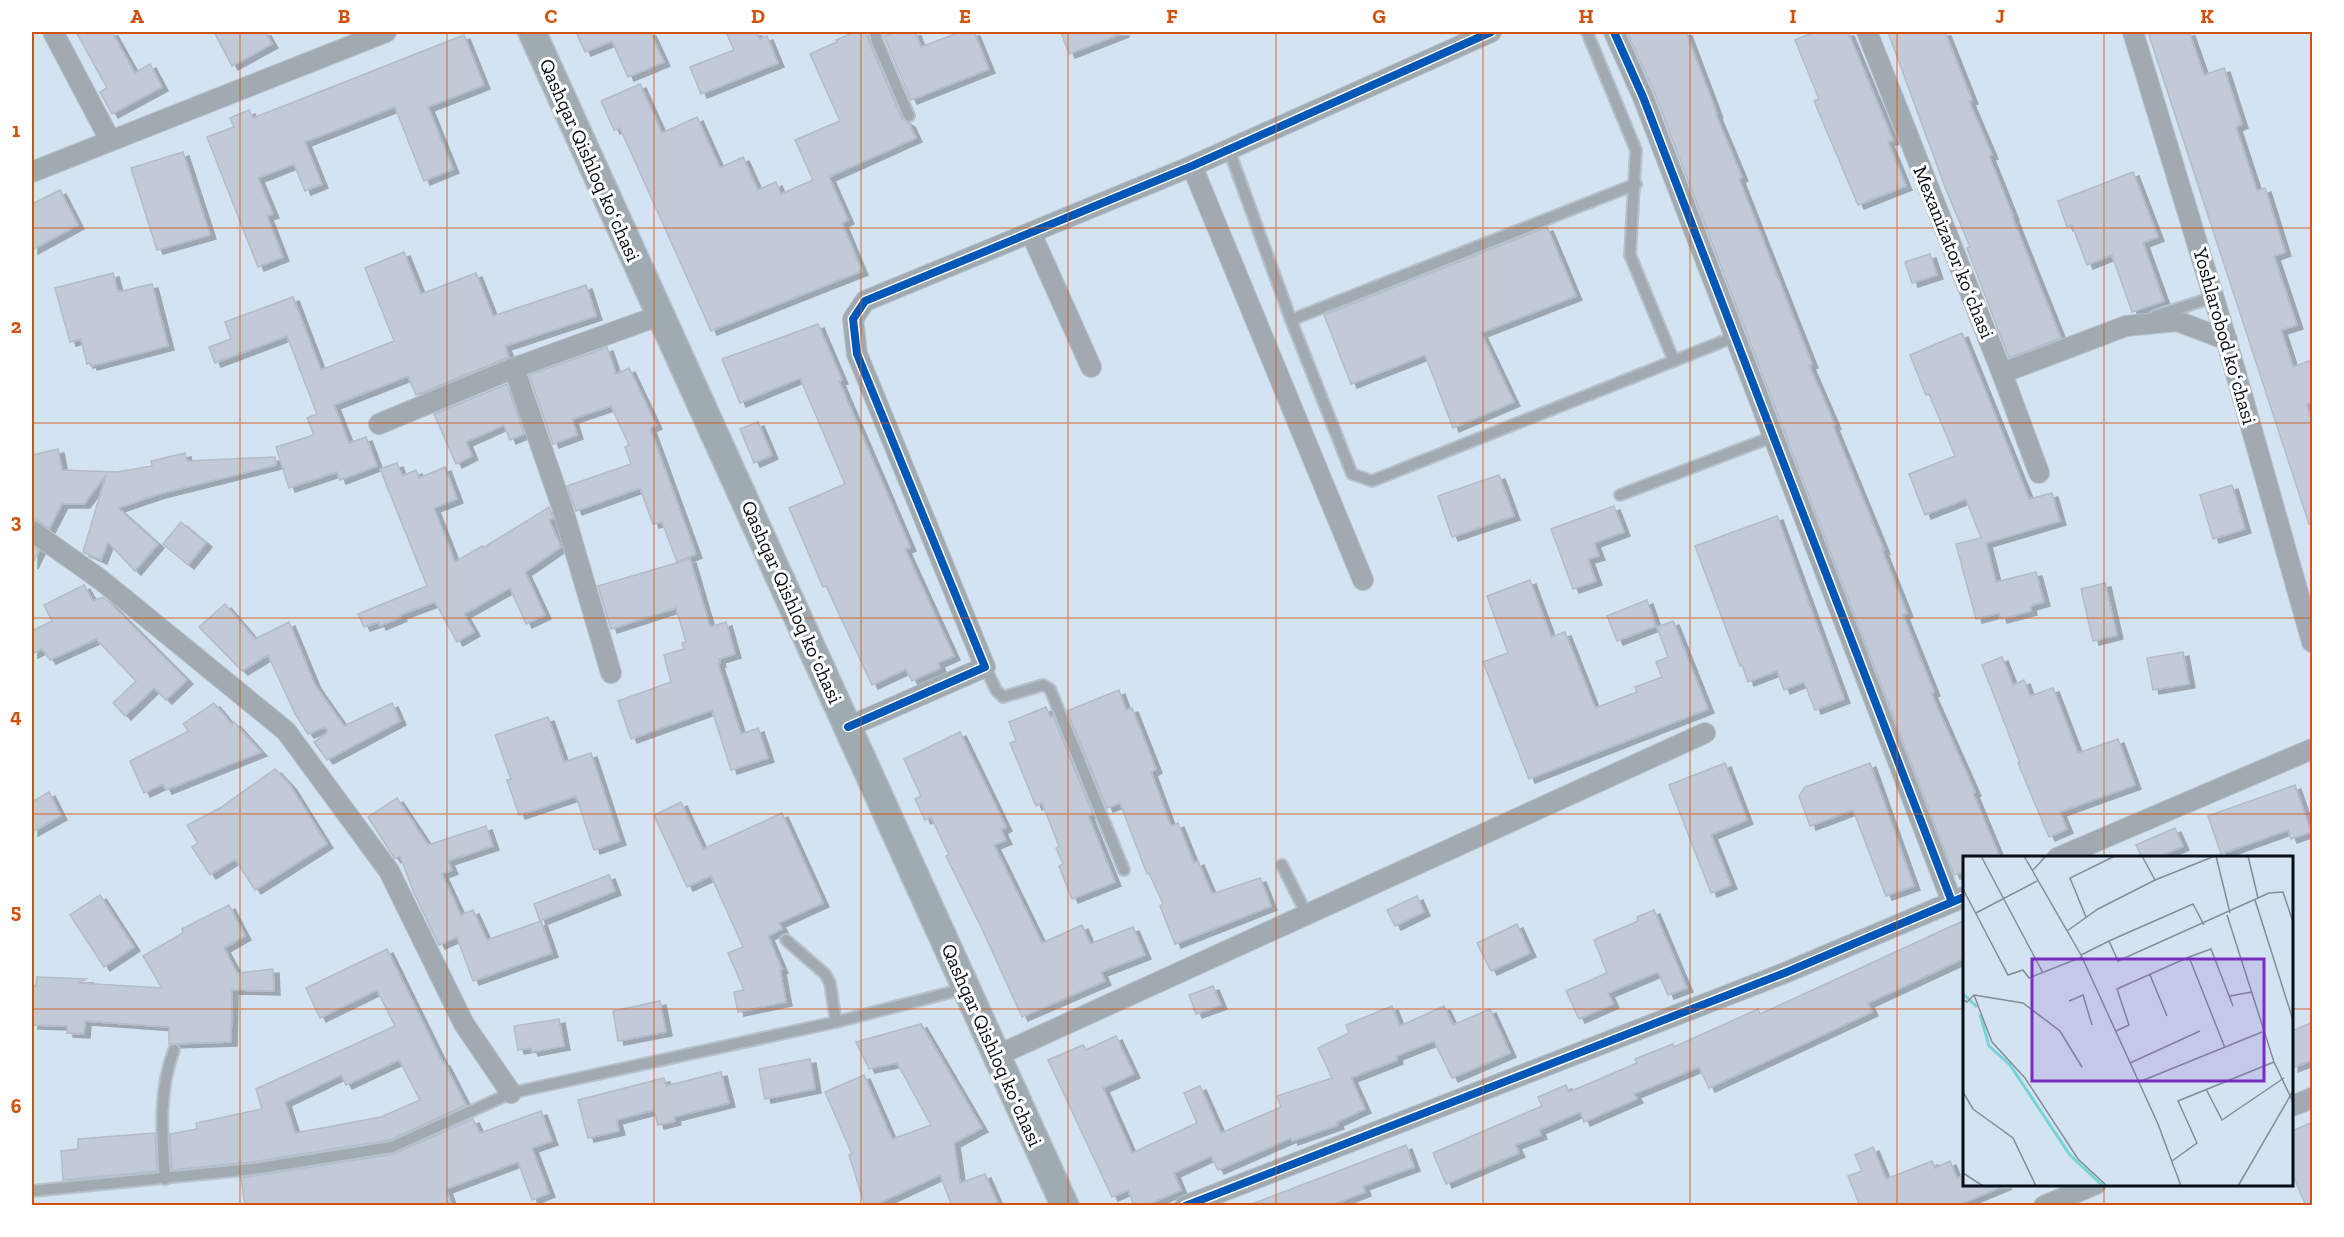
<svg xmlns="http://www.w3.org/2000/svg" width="2344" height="1237" viewBox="0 0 2344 1237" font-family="'Zilla Slab',serif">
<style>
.building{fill:#c1cad6;stroke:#b3bbc8;stroke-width:1.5;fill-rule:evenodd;filter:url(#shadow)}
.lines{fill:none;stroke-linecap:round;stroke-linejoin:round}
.lane-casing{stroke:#b6c1cc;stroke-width:14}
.street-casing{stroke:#b6c1cc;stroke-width:22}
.secondary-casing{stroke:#b6c1cc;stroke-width:30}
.lane{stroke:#a1aab1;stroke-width:10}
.street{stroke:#a1aab1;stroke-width:20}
.secondary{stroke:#9faab1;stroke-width:27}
.cycleway-casing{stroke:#fff;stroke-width:11}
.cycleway{stroke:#0057b8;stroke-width:8}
.grid{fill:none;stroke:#d1520d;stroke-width:1.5;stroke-opacity:0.55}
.labels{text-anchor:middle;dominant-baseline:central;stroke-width:6;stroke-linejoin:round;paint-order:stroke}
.street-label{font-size:20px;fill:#060f18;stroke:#fff}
.inset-river{fill:none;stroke:#76d4d9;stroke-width:3}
.inset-road{fill:none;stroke:#828e9a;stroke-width:1.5}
.view{fill:#7b2cbf;fill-opacity:0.15;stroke:#7b2cbf;stroke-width:3}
.inset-edge{fill:none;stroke:#060f18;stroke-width:3}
.neatline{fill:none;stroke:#d1520d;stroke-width:2}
.grid-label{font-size:20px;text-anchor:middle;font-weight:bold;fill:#d1520d}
</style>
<defs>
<filter id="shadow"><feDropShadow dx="6" dy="4" stdDeviation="0" flood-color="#0004"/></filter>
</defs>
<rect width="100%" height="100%" fill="#d4e3f1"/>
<g class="building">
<path d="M 76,32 L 112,32 L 135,73 L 150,64 L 162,87 L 112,114 L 100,92 L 107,88 Z"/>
<path d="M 214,32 L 265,32 L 272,44 L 232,66 Z"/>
<path d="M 576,32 L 650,32 L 664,62 L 628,77 L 612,41 L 585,52 Z"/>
<path d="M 726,32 L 756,32 L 759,39 L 767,36 L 778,63 L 701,94 L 690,67 L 734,50 Z"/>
<path d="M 854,32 L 865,32 L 902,119 L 909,123 L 916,138 L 829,177 L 848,220 L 842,223 L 862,271 L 711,331 L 620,128 L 614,130 L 601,101 L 640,84 L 662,133 L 697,117 L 720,168 L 743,157 L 758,190 L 776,182 L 781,194 L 813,180 L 795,140 L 840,121 L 810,54 L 837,42 L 836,40 Z"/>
<path d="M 896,32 L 915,32 L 921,47 L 960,32 L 974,32 L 989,69 L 911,100 L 884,36 Z"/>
<path d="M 1061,32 L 1123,32 L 1123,33 L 1069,54 Z"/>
<path d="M 1627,32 L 1686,32 L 1717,114 L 1716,115 L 1742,177 L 1739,179 L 1812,364 L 1809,365 L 1835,425 L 1833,426 L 1884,550 L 1882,550 L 1907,613 L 1903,615 L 1934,692 L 1931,693 L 1975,792 L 1973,793 L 2000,858 L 1965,858 L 1965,871 L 1954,875 L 1655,94 Z"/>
<path d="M 1815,32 L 1848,32 L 1893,140 L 1888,142 L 1906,186 L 1858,205 L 1814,101 L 1819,99 L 1795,40 Z"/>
<path d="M 1888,32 L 1945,32 L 1972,100 L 1969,101 L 1992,155 L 1989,156 L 2013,216 L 2012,216 L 2061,338 L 2009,358 L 1967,248 L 1970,247 L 1945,187 Z"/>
<path d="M 2148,32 L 2189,32 L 2204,75 L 2224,68 L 2242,124 L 2236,127 L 2257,191 L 2265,188 L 2285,252 L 2274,256 L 2297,325 L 2281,330 L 2293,367 L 2309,361 L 2313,372 L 2313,402 L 2306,404 L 2313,423 L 2313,523 L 2309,524 Z"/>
<path d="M 464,35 L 484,85 L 428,107 L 453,169 L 424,181 L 395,107 L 305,142 L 322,184 L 305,191 L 294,164 L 258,178 L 273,214 L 267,216 L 283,257 L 258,267 L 207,137 L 234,127 L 230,118 L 249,110 L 253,118 Z"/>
<path d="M 183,152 L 210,235 L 157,250 L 131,168 Z"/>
<path d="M 2133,172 L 2158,237 L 2143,243 L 2164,301 L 2132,312 L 2112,255 L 2087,265 L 2072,225 L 2067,227 L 2058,201 Z"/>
<path d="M 60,190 L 78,225 L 32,250 L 32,204 Z"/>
<path d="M 1547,227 L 1576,296 L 1481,333 L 1514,402 L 1453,428 L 1425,355 L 1351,384 L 1324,315 Z"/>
<path d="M 404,252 L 421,294 L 476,273 L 493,316 L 586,285 L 596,316 L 505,346 L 509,357 L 424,392 L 416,395 L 408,376 L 334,405 L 349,443 L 366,437 L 377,466 L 340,480 L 337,472 L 289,488 L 276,447 L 314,435 L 307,418 L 317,414 L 287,336 L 215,363 L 209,347 L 231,339 L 225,322 L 293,297 L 321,370 L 394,341 L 365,268 Z"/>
<path d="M 1930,254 L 1937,275 L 1912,283 L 1905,262 Z"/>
<path d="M 113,273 L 118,292 L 152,284 L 168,346 L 91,366 L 90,363 L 87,364 L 81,339 L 70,342 L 55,288 Z"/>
<path d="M 818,324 L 842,380 L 839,381 L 910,547 L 905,549 L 954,656 L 938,663 L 940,668 L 912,681 L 906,669 L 872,685 L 826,586 L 823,587 L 789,508 L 845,484 L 800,378 L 740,403 L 722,359 Z"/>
<path d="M 1962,333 L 2029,499 L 2052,493 L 2060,521 L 1986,543 L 1996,582 L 2036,572 L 2044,602 L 2030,606 L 2031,611 L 2001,619 L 1999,613 L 1976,619 L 1956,544 L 1981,538 L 1966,499 L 1925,515 L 1909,474 L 1955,456 L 1929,394 L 1926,395 L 1910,355 Z"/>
<path d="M 607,347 L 616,374 L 629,368 L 656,425 L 650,428 L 696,554 L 677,562 L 662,522 L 653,524 L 640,488 L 576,511 L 567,486 L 631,464 L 625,447 L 629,445 L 611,406 L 572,419 L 577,435 L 553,444 L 529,375 Z"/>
<path d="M 507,384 L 524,434 L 510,440 L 504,425 L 466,442 L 472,456 L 456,464 L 434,414 Z"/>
<path d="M 758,422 L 772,455 L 754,463 L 740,429 Z"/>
<path d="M 58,449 L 62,470 L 117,472 L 152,466 L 151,461 L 185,453 L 187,461 L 275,457 L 276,465 L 159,494 L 118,508 L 158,544 L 135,571 L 108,542 L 101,560 L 83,552 L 106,475 L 84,504 L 62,504 L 49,529 L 38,521 L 32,519 L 32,455 Z"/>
<path d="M 397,463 L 402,476 L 416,470 L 419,478 L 445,467 L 457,499 L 434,508 L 455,562 L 482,546 L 483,548 L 549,507 L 553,518 L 549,520 L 561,547 L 525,572 L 545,615 L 526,624 L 510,588 L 464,614 L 474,632 L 457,642 L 435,602 L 400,615 L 401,617 L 380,626 L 379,622 L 364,627 L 358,614 L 427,586 L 380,469 Z"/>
<path d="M 1499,475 L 1514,516 L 1452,537 L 1438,496 Z"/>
<path d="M 2232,485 L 2245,529 L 2213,539 L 2200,495 Z"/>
<path d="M 1614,506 L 1624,532 L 1594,543 L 1599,556 L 1588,559 L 1596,581 L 1573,589 L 1551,529 Z"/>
<path d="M 1777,516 L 1844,699 L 1815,710 L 1804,682 L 1784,690 L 1777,671 L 1748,682 L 1742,665 L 1740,666 L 1695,546 Z"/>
<path d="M 181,522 L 206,543 L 188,565 L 163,544 Z"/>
<path d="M 32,545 L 39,550 L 32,565 Z"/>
<path d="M 690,559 L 710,627 L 726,622 L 735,654 L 719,659 L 720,663 L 718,664 L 741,734 L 758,728 L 768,758 L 731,770 L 712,710 L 631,739 L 618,701 L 671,682 L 664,655 L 684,649 L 682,643 L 686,642 L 676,608 L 611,629 L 598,586 Z"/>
<path d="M 1530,580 L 1551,637 L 1565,632 L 1595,708 L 1637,692 L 1635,687 L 1662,677 L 1656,662 L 1668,657 L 1657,627 L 1673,621 L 1708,709 L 1529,779 L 1483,662 L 1508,653 L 1487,596 Z"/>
<path d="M 2105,583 L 2117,635 L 2093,641 L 2081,589 Z"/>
<path d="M 84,585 L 93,601 L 103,597 L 111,604 L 187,680 L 166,700 L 154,688 L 125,716 L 113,703 L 136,681 L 96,639 L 50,660 L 42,649 L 32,654 L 32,631 L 52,621 L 44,605 Z"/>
<path d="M 1647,600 L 1656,626 L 1617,641 L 1607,616 Z"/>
<path d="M 225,604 L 255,639 L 289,622 L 315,685 L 344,726 L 392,703 L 400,721 L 327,760 L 314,742 L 328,732 L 325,727 L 308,734 L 295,714 L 268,655 L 242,671 L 199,627 Z"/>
<path d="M 2183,652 L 2189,684 L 2153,690 L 2147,658 Z"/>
<path d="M 2002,657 L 2013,685 L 2024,680 L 2030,696 L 2053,688 L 2078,753 L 2118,739 L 2135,785 L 2060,812 L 2067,829 L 2049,837 L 2018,763 L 2020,763 L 1982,665 Z"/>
<path d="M 1119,690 L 1126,710 L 1132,708 L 1156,769 L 1151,772 L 1171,826 L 1178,823 L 1194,863 L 1198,861 L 1212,894 L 1260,878 L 1271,906 L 1175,944 L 1160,906 L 1163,904 L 1149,873 L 1147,874 L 1120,803 L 1107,808 L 1067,711 Z"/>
<path d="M 214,703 L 232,725 L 234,722 L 261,752 L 166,790 L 163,784 L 144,793 L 130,761 L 189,731 L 183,724 Z"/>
<path d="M 1046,707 L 1050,717 L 1053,716 L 1093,814 L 1088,815 L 1115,882 L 1072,899 L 1059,866 L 1063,864 L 1056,848 L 1059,846 L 1042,803 L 1036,806 L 1010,743 L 1016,741 L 1009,722 Z"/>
<path d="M 548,717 L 564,762 L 591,753 L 620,841 L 594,850 L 576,796 L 519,815 L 507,780 L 511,779 L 495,735 Z"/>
<path d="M 960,732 L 1006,827 L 1001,830 L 1006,840 L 994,845 L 1042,943 L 1082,925 L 1090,944 L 1133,927 L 1145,955 L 1101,972 L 1105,981 L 1022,1017 L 983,931 L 946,856 L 949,855 L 931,817 L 925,820 L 915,799 L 921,796 L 904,759 Z"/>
<path d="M 1725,763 L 1747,820 L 1711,835 L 1731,885 L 1711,893 L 1669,785 Z"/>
<path d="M 1870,763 L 1914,886 L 1886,896 L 1853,810 L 1810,826 L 1799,796 L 1805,787 Z"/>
<path d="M 275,769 L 290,785 L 327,844 L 255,890 L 235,859 L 210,875 L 192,847 L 198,843 L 187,825 L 220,808 Z"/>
<path d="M 2295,785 L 2311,832 L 2291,839 L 2288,830 L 2221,854 L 2208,816 Z"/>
<path d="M 49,792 L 61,816 L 32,832 L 32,802 Z"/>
<path d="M 397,798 L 428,845 L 486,826 L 493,846 L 448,861 L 452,870 L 442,874 L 461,915 L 473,910 L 487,940 L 541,921 L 552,953 L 473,981 L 457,937 L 439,945 L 414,893 L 400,856 L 395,859 L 368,817 Z"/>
<path d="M 681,802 L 703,849 L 782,813 L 823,903 L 779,923 L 782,929 L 768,936 L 782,969 L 780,970 L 786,1002 L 738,1012 L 734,992 L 744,990 L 728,953 L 743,947 L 711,876 L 687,887 L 654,815 Z"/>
<path d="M 2175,828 L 2183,846 L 2156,858 L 2142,858 L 2136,845 Z"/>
<path d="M 609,875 L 615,891 L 540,921 L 534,904 Z"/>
<path d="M 100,895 L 134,947 L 104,967 L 70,915 Z"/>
<path d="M 1417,896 L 1424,912 L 1395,926 L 1387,910 Z"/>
<path d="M 229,905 L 245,936 L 224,948 L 237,973 L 273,969 L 274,991 L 232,990 L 231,1042 L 169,1044 L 169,1027 L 85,1021 L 84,1034 L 67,1033 L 67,1026 L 32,1025 L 32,986 L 36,986 L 37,977 L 86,979 L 79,983 L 162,988 L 143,956 L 183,933 L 182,929 Z"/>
<path d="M 1654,910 L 1687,988 L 1668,995 L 1658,972 L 1608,993 L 1613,1004 L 1579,1019 L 1566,991 L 1607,973 L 1594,940 L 1638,921 L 1637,917 Z"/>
<path d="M 1965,920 L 1965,958 L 1868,1003 L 1872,1012 L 1709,1088 L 1699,1067 L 1634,1094 L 1637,1099 L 1584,1122 L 1580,1112 L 1539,1130 L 1541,1135 L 1515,1145 L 1519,1153 L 1446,1184 L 1433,1153 L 1542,1106 L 1538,1097 L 1566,1085 L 1569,1092 L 1637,1063 L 1635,1059 L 1673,1044 L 1674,1047 L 1758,1009 L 1760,1014 Z"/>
<path d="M 1517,924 L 1530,953 L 1491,971 L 1477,943 Z"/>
<path d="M 387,949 L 443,1063 L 444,1062 L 466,1105 L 390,1140 L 252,1162 L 172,1170 L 170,1134 L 197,1129 L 196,1123 L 262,1109 L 256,1089 L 395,1026 L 377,990 L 320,1018 L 306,988 ZM 399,1060 L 420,1100 L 381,1117 L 295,1133 L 285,1102 L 341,1075 L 346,1085 Z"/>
<path d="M 1213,986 L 1221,1005 L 1196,1014 L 1189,995 Z"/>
<path d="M 660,1001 L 666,1032 L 618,1041 L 613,1011 Z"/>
<path d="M 1392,1006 L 1400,1026 L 1444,1006 L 1453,1025 L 1490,1009 L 1510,1053 L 1452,1078 L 1434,1041 L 1396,1056 L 1397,1060 L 1351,1078 L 1365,1109 L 1337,1122 L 1338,1125 L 1292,1141 L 1291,1138 L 1218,1170 L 1211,1156 L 1174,1173 L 1181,1190 L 1145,1206 L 1134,1206 L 1128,1190 L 1112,1197 L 1048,1060 L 1083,1045 L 1086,1050 L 1116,1036 L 1134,1074 L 1103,1088 L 1132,1153 L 1197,1123 L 1184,1093 L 1200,1086 L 1221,1133 L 1281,1107 L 1277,1096 L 1332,1078 L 1318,1048 L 1349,1033 L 1346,1025 Z"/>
<path d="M 559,1019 L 564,1046 L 532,1052 L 531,1048 L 518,1050 L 514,1026 Z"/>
<path d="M 2313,1022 L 2313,1060 L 2292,1068 L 2292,1031 Z"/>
<path d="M 921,1024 L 982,1128 L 954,1143 L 960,1183 L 985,1174 L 999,1206 L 952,1206 L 940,1175 L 873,1206 L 865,1206 L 849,1155 L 852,1154 L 825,1092 L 864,1075 L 892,1139 L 931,1125 L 897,1063 L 869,1069 L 856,1042 Z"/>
<path d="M 810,1059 L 815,1089 L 765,1099 L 759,1069 Z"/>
<path d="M 721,1072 L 729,1103 L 674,1117 L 675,1121 L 658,1125 L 654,1110 L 616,1120 L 619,1131 L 588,1138 L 578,1100 L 664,1078 L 666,1086 Z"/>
<path d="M 541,1111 L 552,1141 L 532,1148 L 549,1193 L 532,1200 L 518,1162 L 446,1189 L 452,1206 L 245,1206 L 241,1178 L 393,1154 L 473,1119 L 480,1133 Z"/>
<path d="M 2313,1122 L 2313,1206 L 2306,1206 L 2292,1173 L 2292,1131 Z"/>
<path d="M 155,1133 L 157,1171 L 63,1180 L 61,1151 L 78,1149 L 78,1139 Z"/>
<path d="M 1406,1145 L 1414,1167 L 1363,1186 L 1365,1192 L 1329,1206 L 1252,1206 L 1252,1204 Z"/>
<path d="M 1873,1147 L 1886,1179 L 1932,1161 L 1935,1168 L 1950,1161 L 1957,1178 L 1965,1175 L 1965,1185 L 2006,1185 L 1956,1206 L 1860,1206 L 1848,1176 L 1862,1171 L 1855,1155 Z"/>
</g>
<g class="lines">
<g class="lane-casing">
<g id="lane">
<path d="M 875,32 L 877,41 L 909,116"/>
<path d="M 1587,32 L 1636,150 L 1630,255 L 1674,361"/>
<path d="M 1229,150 L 1291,320 L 1352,474 L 1372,481 L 1734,337"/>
<path d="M 2155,316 L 2214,297"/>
<path d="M 1291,320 L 1636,184"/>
<path d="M 1620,495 L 1772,437"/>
<path d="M 985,667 L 996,690 L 1003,697 L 1043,685 L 1050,689 L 1124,870"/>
<path d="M 1282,865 L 1307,915"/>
<path d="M 786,940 L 825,974 L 830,983 L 836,1022"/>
<path d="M 165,1179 C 162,1136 158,1091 174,1050"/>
<path d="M 32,1191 L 253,1169 L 392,1147 L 511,1093 L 836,1022 L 967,988"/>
</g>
</g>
<g class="street-casing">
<g id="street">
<path d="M 53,32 L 110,140"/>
<path d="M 1614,32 L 1643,97 L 1952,902"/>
<path d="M 1867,32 L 2002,373 L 2039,473"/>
<path d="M 2133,32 L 2225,335 L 2312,642"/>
<path d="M 1192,166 L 1363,580"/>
<path d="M 32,172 L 386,32"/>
<path d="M 1031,233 L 1091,367"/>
<path d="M 514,368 L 661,315"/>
<path d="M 2002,373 L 2126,326 L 2177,321 L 2227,340"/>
<path d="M 379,424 L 514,368 L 563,510 L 611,673"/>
<path d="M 32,531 L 101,580 L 286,731 L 389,871 L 464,1024 L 511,1093"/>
<path d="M 848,727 L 985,667 L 857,354 L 853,319 L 865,301 L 1192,166 L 1491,32"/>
<path d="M 2057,858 L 2312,749"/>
<path d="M 996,1056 L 1705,733"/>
<path d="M 2292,1106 L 2312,1098"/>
<path d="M 1185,1206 L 1787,972 L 1964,897"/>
<path d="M 2044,1206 L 2096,1184"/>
</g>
</g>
<g class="secondary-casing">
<path id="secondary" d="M 532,32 L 1065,1206"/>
</g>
<use href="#lane" class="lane"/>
<use href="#street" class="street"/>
<use href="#secondary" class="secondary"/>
<g class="cycleway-casing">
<g id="cycleway">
<path d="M 1614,32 L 1643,97 L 1952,902"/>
<path d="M 848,727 L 985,667 L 857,354 L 853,319 L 865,301 L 1192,166 L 1491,32"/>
<path d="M 1185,1206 L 1787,972 L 1964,897"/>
</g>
</g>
<use href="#cycleway" class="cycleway"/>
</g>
<path class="grid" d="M 240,32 L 240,1206M 447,32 L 447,1206M 654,32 L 654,1206M 861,32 L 861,1206M 1068,32 L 1068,1206M 1276,32 L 1276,1206M 1483,32 L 1483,1206M 1690,32 L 1690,1206M 1897,32 L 1897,1206M 2104,32 L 2104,858M 32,228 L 2312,228M 32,423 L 2312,423M 32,618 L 2312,618M 32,814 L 2312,814M 32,1009 L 1964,1009M 2292,1009 L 2312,1009M 2104,1184 L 2104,1206"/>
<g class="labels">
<g class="street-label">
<text transform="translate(590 160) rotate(66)">Qashqar Qishloq koʻchasi</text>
<text transform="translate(1954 252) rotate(68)">Mexanizator koʻchasi</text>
<text transform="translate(2225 336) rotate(74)">Yoshlarobod koʻchasi</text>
<text transform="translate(792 602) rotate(66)">Qashqar Qishloq koʻchasi</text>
<text transform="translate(992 1045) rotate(66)">Qashqar Qishloq koʻchasi</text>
</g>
</g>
<g transform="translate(1963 856)">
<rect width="330" height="330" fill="#d4e3f1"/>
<path class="inset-river" d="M 0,138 L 14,151M 17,158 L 26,190 L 47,209 L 107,299 L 140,330"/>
<path class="inset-road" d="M 18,0 L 80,117M 61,0 L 118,99 L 195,268 L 218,330M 179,0 L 192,24M 253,0 L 267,57M 285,0 L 295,42M 70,14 L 83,0M 0,33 L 45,119 L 60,114 L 66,122 L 119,101M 292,44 L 330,164M 13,57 L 74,25M 264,59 L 311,206 L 330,246M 123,61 L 107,22 L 152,0M 104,75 L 135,53 L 192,24 L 252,0M 146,85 L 230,48 L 241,69M 118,99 L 146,85 L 155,105 L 306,37 L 320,36 L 330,66M 187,119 L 204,160M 11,139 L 60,147 L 97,175 L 119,211M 267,140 L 289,136M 0,143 L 4,146 L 11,139 L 29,186 L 62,222 L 115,303 L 144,330M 106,145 L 120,139 L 129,169M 153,175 L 166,169 L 154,133 L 226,101M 262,192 L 226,101 L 248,93 L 270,150M 167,207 L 237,175M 176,226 L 299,176M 243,233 L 259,264 L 321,222M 0,236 L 10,253 L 50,282 L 73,330M 209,305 L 234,287 L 215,245 L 311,206M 0,317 L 20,330M 275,330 L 330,235"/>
<path class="view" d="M 69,103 L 301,103 L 301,225 L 69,225 Z"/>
<rect width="330" height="330" class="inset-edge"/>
</g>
<rect width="2344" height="1237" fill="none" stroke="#ffffff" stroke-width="66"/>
<rect x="33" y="33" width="2278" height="1171" class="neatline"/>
<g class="grid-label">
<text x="137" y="23">A</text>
<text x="344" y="23">B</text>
<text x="551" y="23">C</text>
<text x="758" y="23">D</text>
<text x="965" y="23">E</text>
<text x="1172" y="23">F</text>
<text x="1379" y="23">G</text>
<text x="1586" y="23">H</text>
<text x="1793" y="23">I</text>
<text x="2000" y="23">J</text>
<text x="2207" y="23">K</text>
<text x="16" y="137">1</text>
<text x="16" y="333">2</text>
<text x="16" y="528">3</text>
<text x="16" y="723">4</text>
<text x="16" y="918">5</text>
<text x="16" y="1113">6</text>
</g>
</svg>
